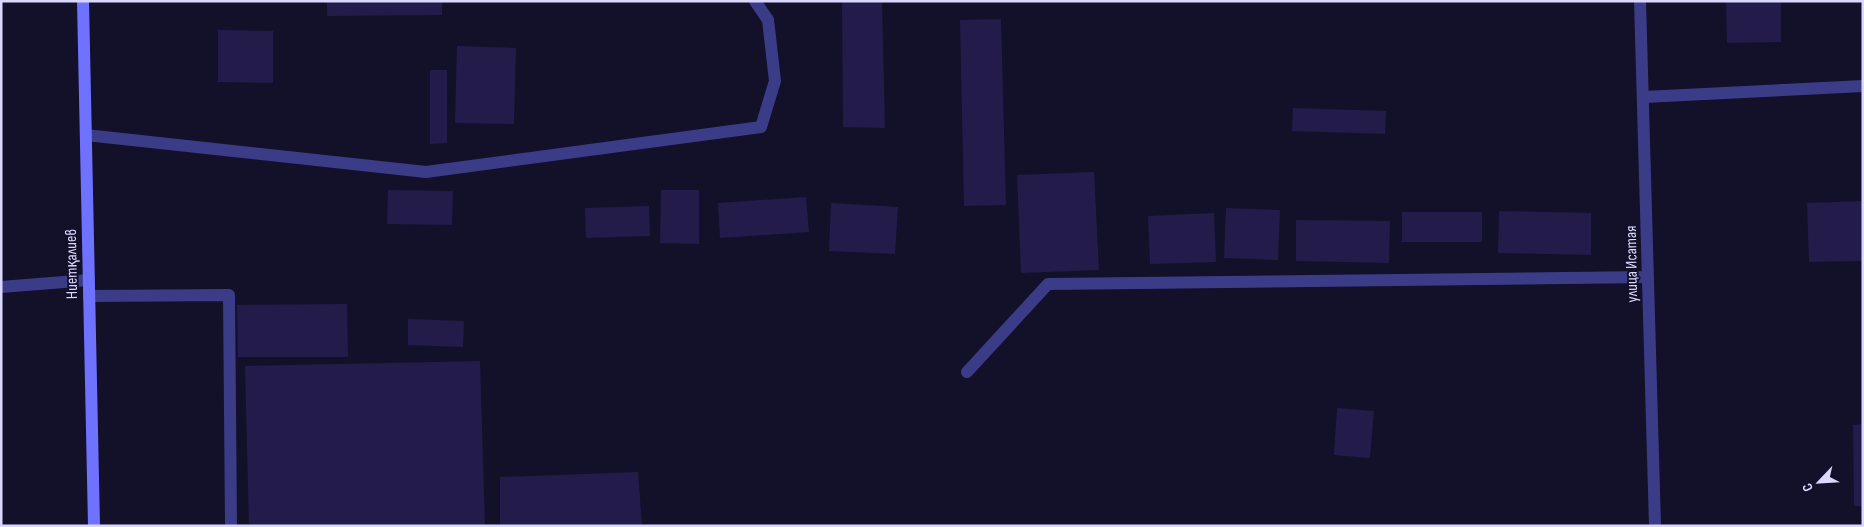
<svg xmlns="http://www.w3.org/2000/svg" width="1864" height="527" viewBox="0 0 1864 527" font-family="'Sofia Sans Condensed',sans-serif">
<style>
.building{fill:#231c4a}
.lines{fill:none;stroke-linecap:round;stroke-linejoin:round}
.lane{stroke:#3b3c88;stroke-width:12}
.street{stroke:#3b3c88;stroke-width:12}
.secondary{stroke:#6f72ff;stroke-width:12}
.labels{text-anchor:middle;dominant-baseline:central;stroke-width:4;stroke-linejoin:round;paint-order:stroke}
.street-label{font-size:16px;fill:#dbd8ff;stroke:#131029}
</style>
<rect width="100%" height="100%" fill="#131029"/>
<g class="building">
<path d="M 327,1 L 442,1 L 442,15 L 327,16 Z"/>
<path d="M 842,1 L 882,1 L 885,128 L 843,127 Z"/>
<path d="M 1726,1 L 1781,1 L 1781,42 L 1727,43 Z"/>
<path d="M 1001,19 L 1006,205 L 964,206 L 960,20 Z"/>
<path d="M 218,30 L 273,31 L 273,83 L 218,82 Z"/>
<path d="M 457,46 L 516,48 L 514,124 L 455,123 Z"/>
<path d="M 430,70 L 447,70 L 447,143 L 430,144 Z"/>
<path d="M 1293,108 L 1386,111 L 1385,134 L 1292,131 Z"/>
<path d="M 1094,172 L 1099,270 L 1021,273 L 1017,175 Z"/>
<path d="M 388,190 L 453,191 L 452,225 L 387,224 Z"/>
<path d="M 661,190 L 699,190 L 699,244 L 660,243 Z"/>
<path d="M 806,197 L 809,232 L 720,238 L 718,203 Z"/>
<path d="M 1863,201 L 1863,261 L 1809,262 L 1807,203 Z"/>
<path d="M 831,203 L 898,207 L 895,254 L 829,251 Z"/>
<path d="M 649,206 L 650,236 L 586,238 L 585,208 Z"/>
<path d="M 1226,208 L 1280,210 L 1278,260 L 1224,258 Z"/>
<path d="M 1499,211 L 1591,213 L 1591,255 L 1498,253 Z"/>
<rect x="1402" y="212" width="80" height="30"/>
<path d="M 1214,213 L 1216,262 L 1150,264 L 1148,216 Z"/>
<path d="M 1296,220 L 1390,221 L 1389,263 L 1296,261 Z"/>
<path d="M 347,304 L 348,357 L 238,357 L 237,305 Z"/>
<path d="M 408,319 L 464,321 L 463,347 L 408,345 Z"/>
<path d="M 480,361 L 485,526 L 249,526 L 245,366 Z"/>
<path d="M 1337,408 L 1374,411 L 1370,458 L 1334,455 Z"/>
<path d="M 1863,424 L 1863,506 L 1854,506 L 1853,425 Z"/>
<path d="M 638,472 L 642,525 L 500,525 L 500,477 Z"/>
</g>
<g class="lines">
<g class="lane">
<path d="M 1644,97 L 1863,86"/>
<path d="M 86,135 L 426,172 L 761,127 L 775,81 L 768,20 L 755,1"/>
<path d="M 1,287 L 89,280"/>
<path d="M 89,296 L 229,295 L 231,526"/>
<path d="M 967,372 L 1048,284 L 1648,277"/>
</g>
<path class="street" d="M 1640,1 L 1655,526"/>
<path class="secondary" d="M 83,1 L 94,526"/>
</g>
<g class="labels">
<g class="street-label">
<text transform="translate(72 264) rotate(-91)">Ниетқалиев</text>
<text transform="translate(1632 264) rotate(-91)">улица Исатая</text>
</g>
</g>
<rect width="1864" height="527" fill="none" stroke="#dbd8ff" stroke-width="5"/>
<g transform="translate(1819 482) rotate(245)" stroke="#131029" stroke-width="4" paint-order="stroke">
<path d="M0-4L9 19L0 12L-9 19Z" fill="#dbd8ff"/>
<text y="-8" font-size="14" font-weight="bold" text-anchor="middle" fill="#dbd8ff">С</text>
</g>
</svg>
